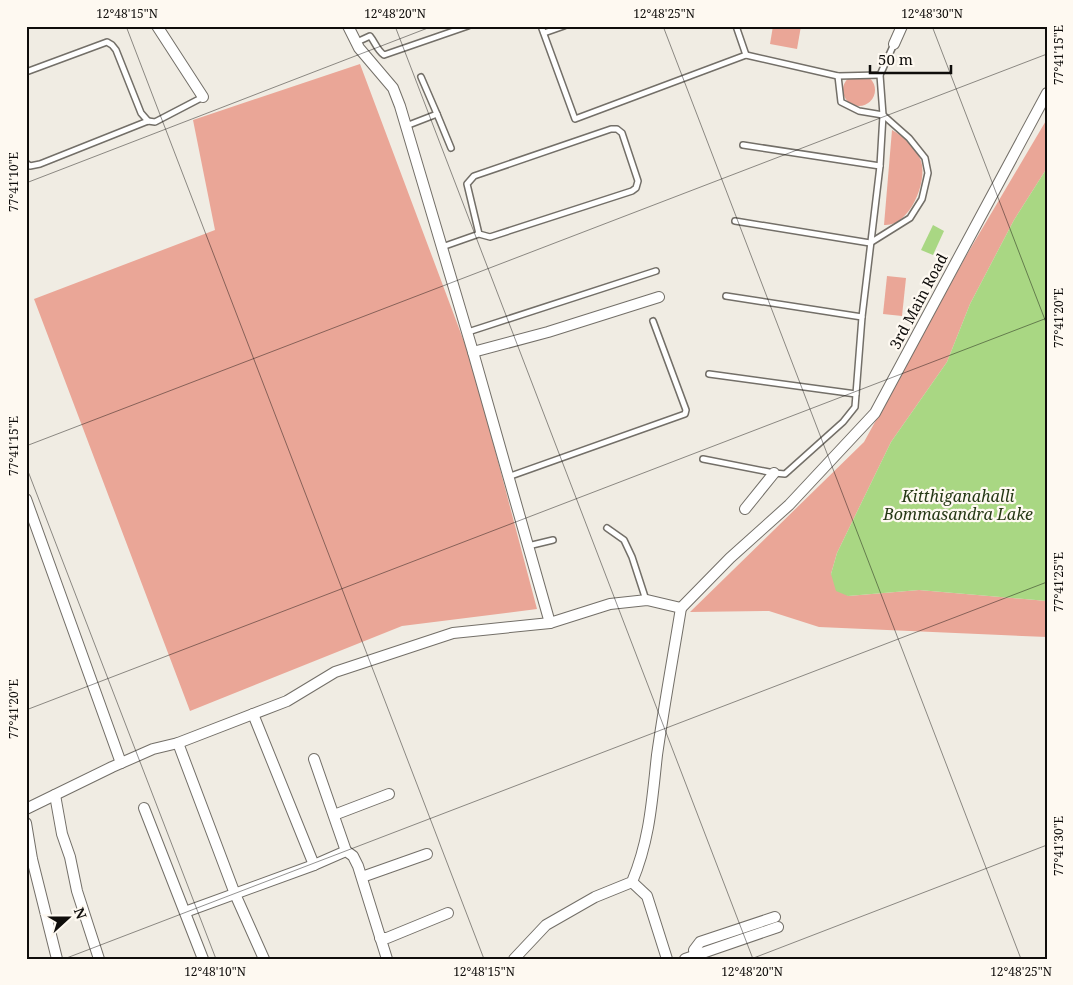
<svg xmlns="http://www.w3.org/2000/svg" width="1073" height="985" viewBox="0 0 1073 985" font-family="'Noto Serif',serif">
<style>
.green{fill:#eaa697}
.water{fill:#a9d783}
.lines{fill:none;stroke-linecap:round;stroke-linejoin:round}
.lane-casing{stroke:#736f68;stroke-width:8}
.street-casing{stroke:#736f68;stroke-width:12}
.lane{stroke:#fff;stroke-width:5}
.street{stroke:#fff;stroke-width:10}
.ticks{fill:none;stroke:#0f0d0b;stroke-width:1;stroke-opacity:0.45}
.labels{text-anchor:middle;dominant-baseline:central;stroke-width:4.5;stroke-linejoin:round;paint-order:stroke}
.street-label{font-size:15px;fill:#0f0d0b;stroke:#fef9f1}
.water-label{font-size:16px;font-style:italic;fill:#253815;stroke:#fef9f1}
.neatline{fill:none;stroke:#0f0d0b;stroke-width:2}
.ticks-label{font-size:12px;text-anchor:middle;fill:#0f0d0b}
</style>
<rect width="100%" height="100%" fill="#f0ece3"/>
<g class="green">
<path d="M 773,26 L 801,26 L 797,49 L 770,44 Z"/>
<path d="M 360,64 L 472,363 L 537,609 L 402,626 L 190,711 L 34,299 L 215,230 L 193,120 Z"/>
<circle cx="859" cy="90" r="16"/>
<path d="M 1047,119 L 1047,168 L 1014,220 L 970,304 L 947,362 L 891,442 L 837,553 L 831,574 L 848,596 L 919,590 L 1047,601 L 1047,637 L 819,627 L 769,611 L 690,612 L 864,442 L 966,256 Z"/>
<path d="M 892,130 C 903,136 917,149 921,161 C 928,182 909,227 884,225 Z"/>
<path d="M 887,276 L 906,278 L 902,316 L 883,314 Z"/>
</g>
<g class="water">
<path d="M 1047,168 L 1047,601 L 919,590 L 848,596 L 836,591 L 831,574 L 837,553 L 891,442 L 947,362 L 970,304 L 1014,220 Z"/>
<path d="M 933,225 L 944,231 L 933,255 L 921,250 Z"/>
</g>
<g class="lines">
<g class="lane-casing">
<g id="lane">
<path d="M 541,26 L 575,119 L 746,55 L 838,76 L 880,75"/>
<path d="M 736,26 L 746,55"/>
<path d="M 544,33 L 564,26"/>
<path d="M 357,42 L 370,36 C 375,42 377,50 384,55 L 468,26"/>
<path d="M 26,72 L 107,42 L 112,45 L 116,50 L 141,113 L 148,121"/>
<path d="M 421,77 L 437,114"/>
<path d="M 406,126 L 437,114 L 451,148"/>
<path d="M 743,145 L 880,166"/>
<path d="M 26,163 L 30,166 L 40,164 L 148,121 L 155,122 L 203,97"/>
<path d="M 735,221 L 870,243 L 910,218 L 922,199 L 928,173 L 925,158 L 909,138 L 883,115 L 859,111 L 841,102 L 838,76"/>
<path d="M 442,247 L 479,234 L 490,237 L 632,191 L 636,188 L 638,181 L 622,133 L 617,129 L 611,129 L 474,176 L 467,184 L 479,234"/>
<path d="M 726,296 L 862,317"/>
<path d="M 468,332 L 656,271"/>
<path d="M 709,374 L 856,394"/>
<path d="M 703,459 L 774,473 L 785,474 L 843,422 L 855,407 L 862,317 L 880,166 L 883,115 L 880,75 L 894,44"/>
<path d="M 508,477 L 685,414 L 686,410 L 653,321"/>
<path d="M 607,528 L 624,540 L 632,557 L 646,600"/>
<path d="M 528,546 L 553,540"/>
</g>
</g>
<g class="street-casing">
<g id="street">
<path d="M 157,26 L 203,97"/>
<path d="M 348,26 L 359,48 L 393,88 L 400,106 L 473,352 L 550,623"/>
<path d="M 894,44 L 902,26"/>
<path d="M 473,352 L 548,332 L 659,297"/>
<path d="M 26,499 L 121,763"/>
<path d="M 745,509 L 774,473"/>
<path d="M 681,608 L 730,558 L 789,505 L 875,413 L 1047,93"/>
<path d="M 253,714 L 314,865"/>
<path d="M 178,743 L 235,894 L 264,959"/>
<path d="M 314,759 L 346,851"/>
<path d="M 55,795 L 62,834 L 70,857 L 77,891 L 99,959"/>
<path d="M 144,808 L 203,959"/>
<path d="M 26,809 L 112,767 L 153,749 L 178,743 L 287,701 L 335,672 L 453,633 L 550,623 L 610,604 L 647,600 L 681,608 C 673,657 664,706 657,755 C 652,800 650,839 632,882 L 595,897 L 546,925 L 514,959"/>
<path d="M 334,815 L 389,794"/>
<path d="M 26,823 L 32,859 L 57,959"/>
<path d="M 362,877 L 427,854"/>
<path d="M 632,882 L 647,896 L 667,959"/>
<path d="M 185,912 L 314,865 L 346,851 L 353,856 L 358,866 L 387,959"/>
<path d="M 380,938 L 387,938 L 448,913"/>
<path d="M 695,956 L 694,950 L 700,942 L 775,917"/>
<path d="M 685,959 L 778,927"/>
</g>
</g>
<use href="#lane" class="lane"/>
<use href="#street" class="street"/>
</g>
<path class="ticks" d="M 126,26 L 484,959M 395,26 L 753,959M 663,26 L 1021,959M 932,26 L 1047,325M 26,183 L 433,26M 26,446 L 1047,54M 26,466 L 216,959M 26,710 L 1047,318M 64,959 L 1047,582M 751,959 L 1047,845"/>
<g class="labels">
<g class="street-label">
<text transform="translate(918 301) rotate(-62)">3rd Main Road</text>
</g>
<g class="water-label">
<text x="958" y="496">Kitthiganahalli<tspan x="958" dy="18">Bommasandra Lake</tspan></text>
</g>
</g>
<rect width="1073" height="985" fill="none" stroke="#fef9f1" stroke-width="55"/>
<g transform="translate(68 918) rotate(69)" stroke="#fef9f1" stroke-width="4" paint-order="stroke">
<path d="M0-4L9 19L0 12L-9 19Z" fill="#0f0d0b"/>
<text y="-8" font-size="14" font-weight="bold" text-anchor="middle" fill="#0f0d0b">N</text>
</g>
<path d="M870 65v8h81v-8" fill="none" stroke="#0f0d0b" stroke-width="2.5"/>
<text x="878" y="65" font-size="15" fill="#0f0d0b" stroke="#fef9f1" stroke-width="4" paint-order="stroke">50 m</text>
<rect x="28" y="28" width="1018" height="930" class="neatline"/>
<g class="ticks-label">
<text x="127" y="18">12°48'15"N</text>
<text x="395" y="18">12°48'20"N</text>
<text x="664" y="18">12°48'25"N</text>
<text x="932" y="18">12°48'30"N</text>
<text transform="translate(1059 55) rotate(-90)" y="4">77°41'15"E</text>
<text transform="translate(14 182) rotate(-90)" y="4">77°41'10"E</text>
<text transform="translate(1059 318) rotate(-90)" y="4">77°41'20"E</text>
<text transform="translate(14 446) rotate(-90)" y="4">77°41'15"E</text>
<text transform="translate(1059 582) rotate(-90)" y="4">77°41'25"E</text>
<text transform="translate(14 709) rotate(-90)" y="4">77°41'20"E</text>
<text transform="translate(1059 846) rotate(-90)" y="4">77°41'30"E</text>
<text x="215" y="976">12°48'10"N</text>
<text x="484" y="976">12°48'15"N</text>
<text x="752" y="976">12°48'20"N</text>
<text x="1021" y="976">12°48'25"N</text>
</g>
</svg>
